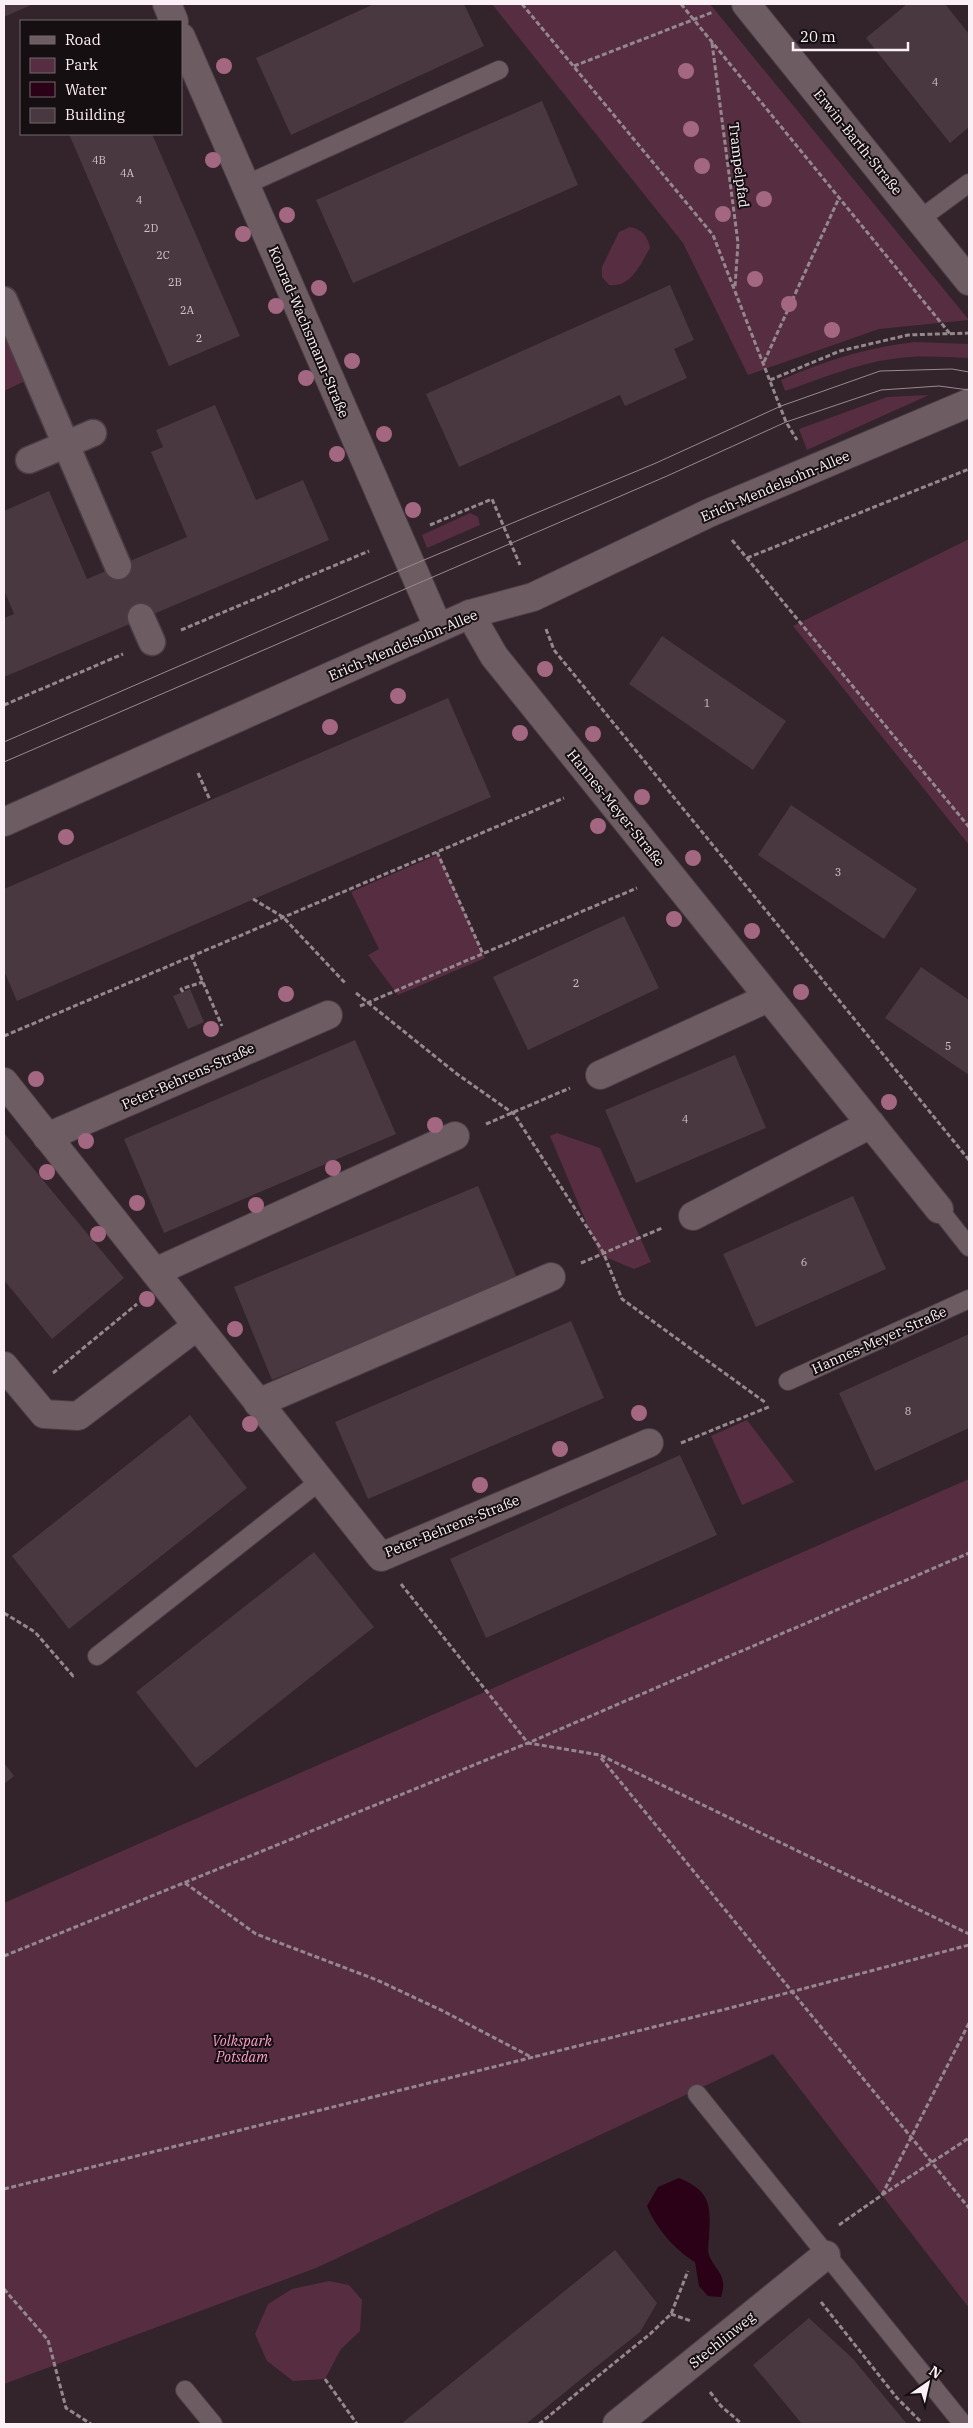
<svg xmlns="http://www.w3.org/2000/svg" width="973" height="2428" viewBox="0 0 973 2428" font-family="'IBM Plex Serif',serif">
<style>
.green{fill:#572d41}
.water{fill:#2a0117}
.building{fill:#49383f}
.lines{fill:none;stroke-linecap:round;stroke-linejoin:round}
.service-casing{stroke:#4c3e45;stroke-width:20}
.pedestrian-casing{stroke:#4c3e45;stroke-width:29}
.minor-casing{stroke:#4c3e45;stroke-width:30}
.path{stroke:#94878d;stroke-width:3;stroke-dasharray:5 2.5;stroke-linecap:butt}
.service{stroke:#6e5c63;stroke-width:18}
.pedestrian{stroke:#6e5c63;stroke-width:26}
.minor{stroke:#6e5c63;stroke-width:28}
.tram{stroke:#978a90;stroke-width:1}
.tree{fill:#a36782}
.labels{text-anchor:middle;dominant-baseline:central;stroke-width:4;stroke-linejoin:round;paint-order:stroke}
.number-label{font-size:11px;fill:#cec2c8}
.street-label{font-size:14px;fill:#fbf0f5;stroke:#160f12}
.park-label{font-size:14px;font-style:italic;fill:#fe9fca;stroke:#160f12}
</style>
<rect width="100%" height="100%" fill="#33232a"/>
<g class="green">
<path d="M 492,4 L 710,4 L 969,320 L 879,329 L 748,375 L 683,243 Z"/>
<path d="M 630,227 C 643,230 647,235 650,248 C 640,265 631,288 609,285 L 602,277 L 602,267 L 619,232 Z"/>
<path d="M 4,335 L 25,381 L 4,391 Z"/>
<path d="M 915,342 L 969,344 L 969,358 C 943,357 918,355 892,359 C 855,364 820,379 785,391 L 781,380 C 828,360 864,348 915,342 Z"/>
<path d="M 929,395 L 807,450 L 799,429 L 887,397 Z"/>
<path d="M 470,513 L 478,517 L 480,525 L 427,548 L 422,535 Z"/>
<path d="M 969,539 L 969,845 L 793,626 Z"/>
<path d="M 439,854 L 485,958 L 398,995 L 368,955 L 379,949 L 351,892 Z"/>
<path d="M 557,1133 L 600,1148 L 651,1262 L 634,1269 L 600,1255 L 550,1136 Z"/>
<path d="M 747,1420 L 794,1482 L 742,1505 L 711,1436 Z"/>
<path d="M 969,1479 L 969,2308 L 773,2054 L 316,2268 L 4,2384 L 4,1903 Z"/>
<path d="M 329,2281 L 349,2285 L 362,2300 L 360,2331 L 341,2349 L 325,2379 L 293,2381 L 267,2361 L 255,2334 L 268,2304 L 292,2289 Z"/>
</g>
<path class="water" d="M 679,2178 C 710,2191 711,2204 709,2236 C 709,2242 707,2250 709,2255 C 717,2274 728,2274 721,2297 L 708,2296 L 699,2286 L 695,2262 C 674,2249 656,2228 647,2206 L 658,2187 Z"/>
<g class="building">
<path d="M 4,4 L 33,4 L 4,17 Z"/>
<path d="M 374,4 L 464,4 L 484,46 L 291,135 L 256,58 Z"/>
<path d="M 907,4 L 945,4 L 969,34 L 969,127 L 950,143 L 866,38 Z"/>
<path d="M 542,101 L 578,185 L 353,283 L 316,200 Z"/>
<path d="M 69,134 L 152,134 L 240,336 L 169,366 Z"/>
<path d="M 670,285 L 694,340 L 674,349 L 687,378 L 625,406 L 620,395 L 459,467 L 426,394 Z"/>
<path d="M 215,405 L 256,500 L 303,480 L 329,540 L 4,677 L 4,618 L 14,614 L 4,590 L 4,511 L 49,491 L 87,579 L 187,537 L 151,452 L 163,447 L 156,430 Z"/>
<path d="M 662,636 L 786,721 L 753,770 L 629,684 Z"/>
<path d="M 448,698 L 491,797 L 17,1001 L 4,971 L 4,889 Z"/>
<path d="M 791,805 L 917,889 L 884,939 L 758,855 Z"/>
<path d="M 624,916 L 659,988 L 528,1050 L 493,977 Z"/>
<path d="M 921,967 L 969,1000 L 969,1075 L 885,1018 Z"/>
<path d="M 190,989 L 204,1022 L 188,1029 L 173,996 Z"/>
<path d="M 355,1040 L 396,1134 L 164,1233 L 124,1139 Z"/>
<path d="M 735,1055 L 766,1128 L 636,1183 L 605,1110 Z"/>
<path d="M 4,1133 L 124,1278 L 52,1339 L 4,1280 Z"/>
<path d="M 478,1186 L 517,1278 L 272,1380 L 234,1287 Z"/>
<path d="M 853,1196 L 886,1269 L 756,1327 L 723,1254 Z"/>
<path d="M 571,1321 L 604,1398 L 368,1499 L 335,1422 Z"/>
<path d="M 969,1334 L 969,1428 L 875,1471 L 839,1393 Z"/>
<path d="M 190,1415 L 247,1488 L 69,1629 L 12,1556 Z"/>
<path d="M 680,1455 L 717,1535 L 486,1638 L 450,1559 Z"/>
<path d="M 314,1552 L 374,1627 L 196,1768 L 136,1692 Z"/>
<path d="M 4,1763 L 14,1776 L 4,1784 Z"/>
<path d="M 615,2250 L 657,2303 L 640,2332 L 591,2371 L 526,2424 L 401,2424 Z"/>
<path d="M 809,2318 L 853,2359 L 907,2424 L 802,2424 L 753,2365 Z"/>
</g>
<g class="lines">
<g class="service-casing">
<g id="service">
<path d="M 245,185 L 499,70"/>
<path d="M 920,219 L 969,183"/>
<path d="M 939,1209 L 969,1247"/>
<path d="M 788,1381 L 969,1299"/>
<path d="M 97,1656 L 320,1481"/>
<path d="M 697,2094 L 963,2424"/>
<path d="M 185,2390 L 213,2424"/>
</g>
</g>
<g class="pedestrian-casing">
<g id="pedestrian">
<path d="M 4,300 L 118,566"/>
<path d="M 29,460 L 93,433"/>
<path d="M 141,617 L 152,642"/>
</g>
</g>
<g class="minor-casing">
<g id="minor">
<path d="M 167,4 L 174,21"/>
<path d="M 746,4 L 969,281"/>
<path d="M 181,37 L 438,627"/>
<path d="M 470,614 L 494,656 L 939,1209"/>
<path d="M 4,822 L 470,614 L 533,597 L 709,513 L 969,403"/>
<path d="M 600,1075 L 768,998"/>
<path d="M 4,1082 L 381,1557 L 649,1443"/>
<path d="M 47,1137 L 328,1015"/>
<path d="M 693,1216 L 871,1124"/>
<path d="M 155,1272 L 455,1136"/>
<path d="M 4,1366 L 44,1414 L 78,1416 L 197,1326"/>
<path d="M 258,1403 L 551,1277"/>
<path d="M 617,2424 L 826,2255"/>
</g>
</g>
<g class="path">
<path d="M 522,4 L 713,235 L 786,422 L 797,440"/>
<path d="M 681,4 L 951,335"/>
<path d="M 712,43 L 738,243 L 735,287"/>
<path d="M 574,66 L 713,12"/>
<path d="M 764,362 L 839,198"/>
<path d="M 770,380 L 840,351 L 908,335 L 969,333"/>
<path d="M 430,525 L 492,499 L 520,565"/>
<path d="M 732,540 L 969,827"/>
<path d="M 747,558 L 969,469"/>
<path d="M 546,629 L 554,650 L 969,1160"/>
<path d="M 181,630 L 369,551"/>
<path d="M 4,705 L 123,654"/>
<path d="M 198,773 L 210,800"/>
<path d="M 437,852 L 483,954"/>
<path d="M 253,899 L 283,917 L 346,984"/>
<path d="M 191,955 L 222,1026"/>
<path d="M 183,992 L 181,989 L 203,982"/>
<path d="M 356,993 L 457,1074 L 514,1114 L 603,1252 L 622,1299 L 766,1403"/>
<path d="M 360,1006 L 637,888"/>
<path d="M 4,1036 L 564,798"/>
<path d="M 486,1124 L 570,1088"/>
<path d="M 581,1263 L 662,1228"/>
<path d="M 53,1373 L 137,1304"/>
<path d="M 681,1443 L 771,1406"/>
<path d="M 401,1584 L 528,1743 L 600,1755 L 969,1934"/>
<path d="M 4,1613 L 35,1632 L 73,1676 L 75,1675"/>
<path d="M 601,1758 L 969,2208"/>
<path d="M 185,1883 L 256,1934 L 377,1980 L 443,2011 L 533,2058"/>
<path d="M 4,1956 L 528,1743 L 969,1553"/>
<path d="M 4,2189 L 730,2008 L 969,1945"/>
<path d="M 882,2195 L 969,2138"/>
<path d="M 839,2225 L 882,2195 L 969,2023"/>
<path d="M 4,2289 L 48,2340 L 66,2408 L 91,2424"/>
<path d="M 821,2302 L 897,2398 L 921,2422"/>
<path d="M 671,2314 L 691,2321"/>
<path d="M 325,2379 L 357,2424"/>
<path d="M 710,2392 L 721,2406 L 742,2424"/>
<path d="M 539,2424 L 650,2334 L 671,2314 L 688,2271"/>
</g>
<use href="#service" class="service"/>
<use href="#pedestrian" class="pedestrian"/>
<use href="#minor" class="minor"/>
<g class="tram">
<path d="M 4,742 L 412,565 L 656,463 L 781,406 L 880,371 L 952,369 L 969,372"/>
<path d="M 4,762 L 667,476 L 786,422 L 881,390 L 939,386 L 969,390"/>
</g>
</g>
<g class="tree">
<circle cx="224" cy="66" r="8"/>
<circle cx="686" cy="71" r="8"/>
<circle cx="691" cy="129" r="8"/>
<circle cx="213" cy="160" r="8"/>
<circle cx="702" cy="166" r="8"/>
<circle cx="764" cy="199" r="8"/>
<circle cx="723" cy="214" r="8"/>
<circle cx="287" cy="215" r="8"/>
<circle cx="243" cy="234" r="8"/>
<circle cx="755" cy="279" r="8"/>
<circle cx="319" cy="288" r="8"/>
<circle cx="789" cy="304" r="8"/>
<circle cx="276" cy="306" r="8"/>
<circle cx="832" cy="330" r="8"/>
<circle cx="352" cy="361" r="8"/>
<circle cx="306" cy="378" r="8"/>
<circle cx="384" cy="434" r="8"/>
<circle cx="337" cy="454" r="8"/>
<circle cx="413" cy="510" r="8"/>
<circle cx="545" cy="669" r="8"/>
<circle cx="398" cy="696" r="8"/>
<circle cx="330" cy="727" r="8"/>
<circle cx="520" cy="733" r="8"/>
<circle cx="593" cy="734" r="8"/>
<circle cx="642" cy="797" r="8"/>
<circle cx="598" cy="826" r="8"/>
<circle cx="66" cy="837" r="8"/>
<circle cx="693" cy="858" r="8"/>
<circle cx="674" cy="919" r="8"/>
<circle cx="752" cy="931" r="8"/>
<circle cx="801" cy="992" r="8"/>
<circle cx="286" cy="994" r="8"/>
<circle cx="211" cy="1029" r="8"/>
<circle cx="36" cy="1079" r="8"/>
<circle cx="889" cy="1102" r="8"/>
<circle cx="435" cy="1125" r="8"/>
<circle cx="86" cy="1141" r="8"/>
<circle cx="333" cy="1168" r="8"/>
<circle cx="47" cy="1172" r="8"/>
<circle cx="137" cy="1203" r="8"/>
<circle cx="256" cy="1205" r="8"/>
<circle cx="98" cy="1234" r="8"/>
<circle cx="147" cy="1299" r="8"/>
<circle cx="235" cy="1329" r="8"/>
<circle cx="639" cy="1413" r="8"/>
<circle cx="250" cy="1424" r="8"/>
<circle cx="560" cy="1449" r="8"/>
<circle cx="480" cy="1485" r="8"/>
</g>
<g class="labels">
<g class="number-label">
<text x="935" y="82">4</text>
<text x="99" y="160">4B</text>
<text x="127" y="173">4A</text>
<text x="139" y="200">4</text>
<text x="151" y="228">2D</text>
<text x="163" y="255">2C</text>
<text x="175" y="282">2B</text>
<text x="187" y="310">2A</text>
<text x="199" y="338">2</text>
<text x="707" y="703">1</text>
<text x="838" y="872">3</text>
<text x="576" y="983">2</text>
<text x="948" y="1046">5</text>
<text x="685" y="1119">4</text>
<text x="804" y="1262">6</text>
<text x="908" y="1411">8</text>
</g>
<g class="street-label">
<text transform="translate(858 142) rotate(51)">Erwin-Barth-Straße</text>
<text transform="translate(739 165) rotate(83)">Trampelpfad</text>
<text transform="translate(309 332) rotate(67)">Konrad-Wachsmann-Straße</text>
<text transform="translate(775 486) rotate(-23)">Erich-Mendelsohn-Allee</text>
<text transform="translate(403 645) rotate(-23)">Erich-Mendelsohn-Allee</text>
<text transform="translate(616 808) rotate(51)">Hannes-Meyer-Straße</text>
<text transform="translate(188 1076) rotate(-24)">Peter-Behrens-Straße</text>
<text transform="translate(879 1340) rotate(-24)">Hannes-Meyer-Straße</text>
<text transform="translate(452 1526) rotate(-22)">Peter-Behrens-Straße</text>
<text transform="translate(722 2340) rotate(-39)">Stechlinweg</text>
</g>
<g class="park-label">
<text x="242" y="2041">Volkspark<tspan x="242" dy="16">Potsdam</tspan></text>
</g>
</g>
<rect width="973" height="2428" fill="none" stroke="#fbf0f5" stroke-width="10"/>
<rect x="20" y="20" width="162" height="115" fill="#160f12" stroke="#72696d"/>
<rect x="30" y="36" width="25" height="8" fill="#6e5c63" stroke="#72696d"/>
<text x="65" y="45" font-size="15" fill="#fbf0f5">Road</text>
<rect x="30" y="58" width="25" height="15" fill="#572d41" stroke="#72696d"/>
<text x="65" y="70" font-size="15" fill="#fbf0f5">Park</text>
<rect x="30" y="82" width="25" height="15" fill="#2a0117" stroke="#72696d"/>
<text x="65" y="95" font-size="15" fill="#fbf0f5">Water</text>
<rect x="30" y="108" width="25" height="15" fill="#49383f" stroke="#72696d"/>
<text x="65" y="120" font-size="15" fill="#fbf0f5">Building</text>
<g transform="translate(928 2383) rotate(34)" stroke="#160f12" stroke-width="4" paint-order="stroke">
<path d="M0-4L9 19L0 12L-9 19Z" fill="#fbf0f5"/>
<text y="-8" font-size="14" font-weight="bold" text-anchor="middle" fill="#fbf0f5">N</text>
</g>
<path d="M793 42v8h115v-8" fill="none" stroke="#fbf0f5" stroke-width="2.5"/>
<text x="800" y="42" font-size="15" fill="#fbf0f5" stroke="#160f12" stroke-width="4" paint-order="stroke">20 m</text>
</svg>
